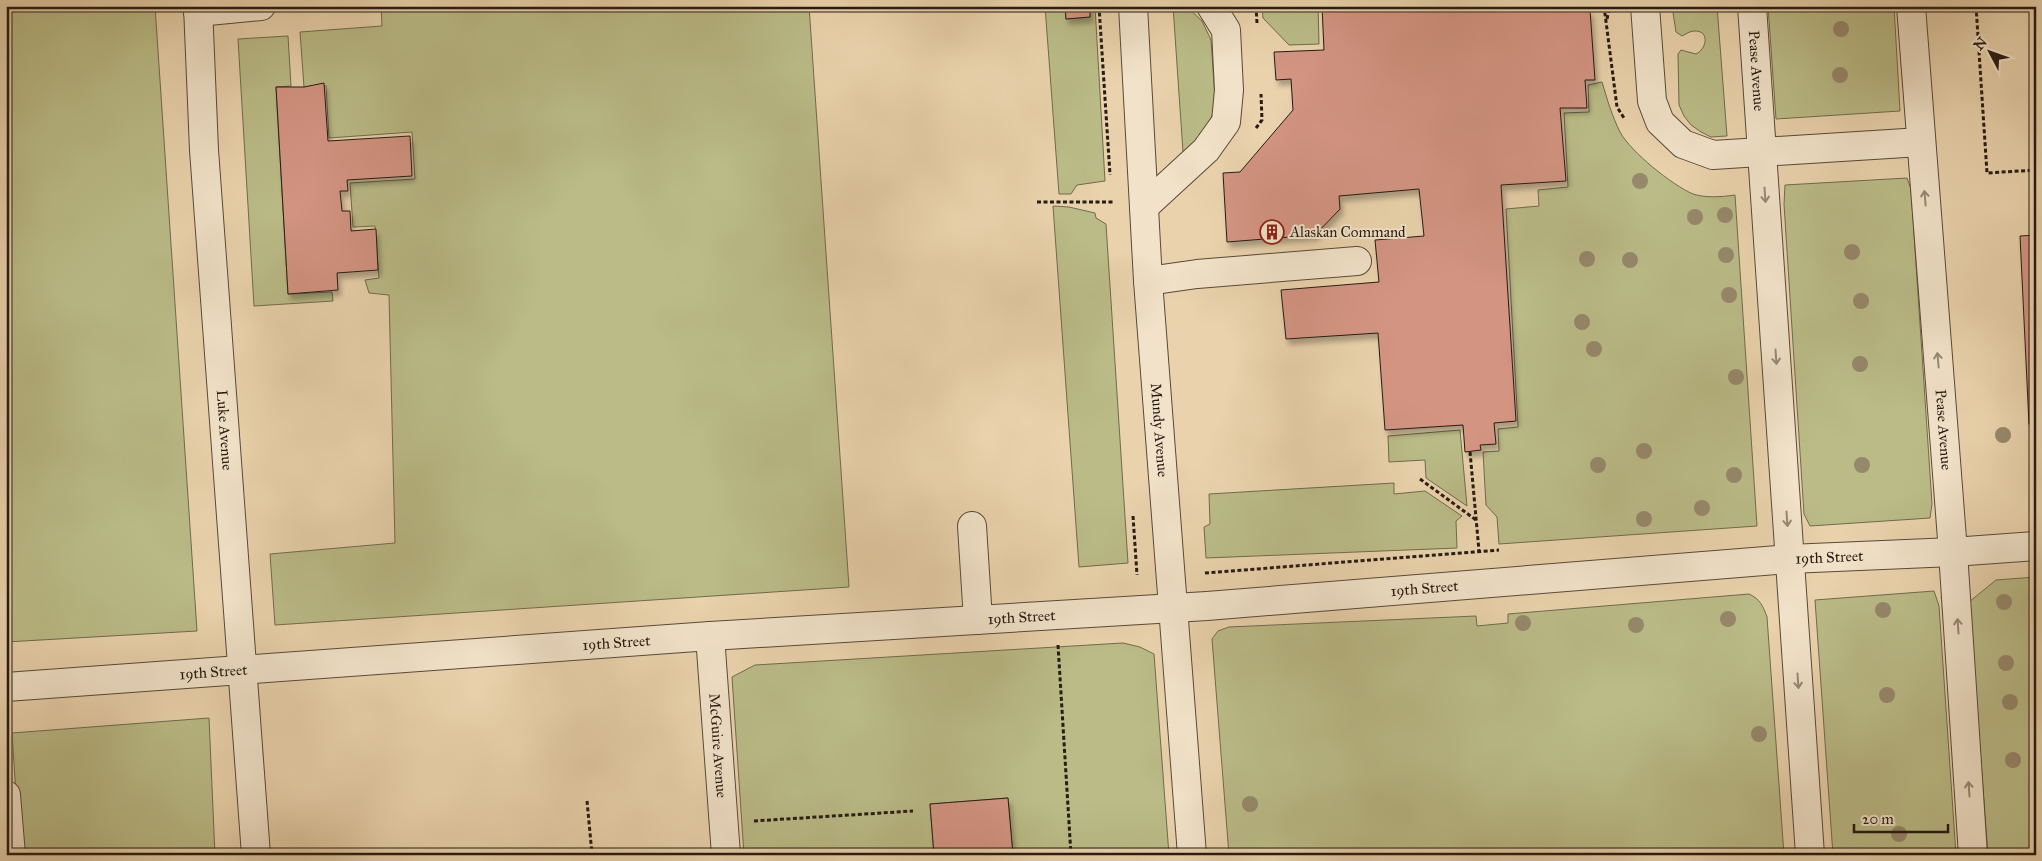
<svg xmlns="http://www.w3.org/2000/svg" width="2042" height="861" viewBox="0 0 2042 861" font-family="'IM FELL Great Primer',serif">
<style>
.green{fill:#babb87;stroke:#706b4d}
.building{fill:#d39482;stroke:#271b13;filter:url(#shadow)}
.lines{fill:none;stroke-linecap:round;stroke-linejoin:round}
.minor-casing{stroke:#584939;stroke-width:30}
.path{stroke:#271b13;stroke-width:3;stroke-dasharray:4 2.5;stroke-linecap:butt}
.minor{stroke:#f1e2c9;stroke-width:28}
.tree{fill:#96886b}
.oneway{stroke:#968877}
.labels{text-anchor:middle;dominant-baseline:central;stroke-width:4;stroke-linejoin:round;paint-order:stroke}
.street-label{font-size:15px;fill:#271b13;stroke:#f1e2c9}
.poi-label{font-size:15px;fill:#271b13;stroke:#f1e2c9;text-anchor:start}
</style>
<defs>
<filter id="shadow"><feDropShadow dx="3" dy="5.5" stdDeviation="2.5" flood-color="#0004"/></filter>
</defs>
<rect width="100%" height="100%" fill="#e9d2ac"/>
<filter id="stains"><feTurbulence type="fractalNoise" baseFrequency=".004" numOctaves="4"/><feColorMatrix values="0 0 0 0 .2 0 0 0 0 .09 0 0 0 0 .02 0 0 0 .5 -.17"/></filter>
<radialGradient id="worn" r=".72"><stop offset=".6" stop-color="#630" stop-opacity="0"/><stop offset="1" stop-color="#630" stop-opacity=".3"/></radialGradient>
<g class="green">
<path d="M 6,6 L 155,6 L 197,631 L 6,642 Z"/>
<path d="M 381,6 L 809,6 L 849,587 L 275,625 L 270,554 L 395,543 L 389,295 L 369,293 L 365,280 L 379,278 L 375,226 L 353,227 L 350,183 L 415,179 L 412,132 L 329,138 L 326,86 L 304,87 L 300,32 L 382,26 Z"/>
<path d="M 1045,6 L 1065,6 L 1066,19 L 1090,17 L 1090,6 L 1095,6 L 1105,181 L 1077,185 L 1071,194 L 1059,194 Z"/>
<path d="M 1173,6 L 1186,6 L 1202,21 L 1211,40 L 1215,99 L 1212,116 L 1204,131 L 1194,144 L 1183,152 Z"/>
<path d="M 1262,6 L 1318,6 L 1319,44 L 1289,45 L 1263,18 Z"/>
<path d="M 1672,6 L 1717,6 L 1727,136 L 1711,137 L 1701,132 L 1691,125 L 1684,116 L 1679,105 L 1678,54 L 1681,50 L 1696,54 C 1707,49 1710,30 1694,31 C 1690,31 1686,34 1682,36 L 1676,32 Z"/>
<path d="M 1768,6 L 1894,6 L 1900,111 L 1776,119 Z"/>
<path d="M 288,36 L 291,86 L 276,87 L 288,294 L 332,292 L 333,301 L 254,306 L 238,39 Z"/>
<path d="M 1602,82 C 1607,99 1612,116 1620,132 C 1631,152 1672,185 1693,194 C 1705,198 1722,197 1735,195 L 1757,526 L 1499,544 L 1497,517 L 1486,505 L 1483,452 L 1499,451 L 1498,429 L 1518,427 L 1506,209 L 1539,206 L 1538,190 L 1568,187 L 1564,113 L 1589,112 L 1588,85 Z"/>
<path d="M 1907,178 L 1911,189 L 1932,504 L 1930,518 L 1810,526 L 1804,514 L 1784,204 L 1785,185 Z"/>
<path d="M 1053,206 L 1069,207 L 1095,213 L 1096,218 L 1106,224 L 1128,563 L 1079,567 Z"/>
<path d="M 1460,430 L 1467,506 L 1426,478 L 1425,460 L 1389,462 L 1388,436 Z"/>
<path d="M 1394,483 L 1394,494 L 1425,491 L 1462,516 L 1456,521 L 1457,548 L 1206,558 L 1204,527 L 1210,524 L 1209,494 Z"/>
<path d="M 2036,577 L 2036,855 L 1988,855 L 1969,602 L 1996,580 Z"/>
<path d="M 1934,591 L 1939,606 L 1956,855 L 1833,855 L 1815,600 Z"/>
<path d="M 1749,594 C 1760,599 1763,606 1767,617 L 1784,855 L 1229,855 L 1212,639 L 1218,631 L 1229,627 L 1476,616 L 1477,626 L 1508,623 L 1508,614 Z"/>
<path d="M 1123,643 L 1140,647 L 1154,654 L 1169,855 L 1013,855 L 1008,798 L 930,804 L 934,855 L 744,855 L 732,677 L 755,665 Z"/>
<path d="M 209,718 L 215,855 L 20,855 L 12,733 Z"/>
</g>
<g class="building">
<path d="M 1065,6 L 1090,6 L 1090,17 L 1066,19 Z"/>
<path d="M 1322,6 L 1579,6 L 1579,10 L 1590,10 L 1595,80 L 1585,80 L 1587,108 L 1560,108 L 1566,181 L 1501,185 L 1516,421 L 1494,423 L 1496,444 L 1480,445 L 1481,450 L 1465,452 L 1463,425 L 1385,430 L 1378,333 L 1286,339 L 1281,290 L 1379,282 L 1375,240 L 1424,236 L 1419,189 L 1339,196 L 1340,209 L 1315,235 L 1227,242 L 1223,173 L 1240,172 L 1293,110 L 1291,79 L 1276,80 L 1274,52 L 1324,50 Z"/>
<path d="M 324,83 L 328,141 L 410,136 L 412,176 L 347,180 L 348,191 L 340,191 L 342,211 L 350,211 L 351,231 L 376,229 L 378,270 L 337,273 L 338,290 L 288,294 L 276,87 L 304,87 Z"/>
<path d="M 2036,235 L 2036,423 L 2029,424 L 2020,236 Z"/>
<path d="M 1008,798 L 1013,855 L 934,855 L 930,804 Z"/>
</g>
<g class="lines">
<g class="minor-casing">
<g id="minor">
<path id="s1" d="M 198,6 L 204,150 L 256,855"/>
<path id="s2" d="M 1133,6 L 1148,281 L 1192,855"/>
<path d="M 1645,6 L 1652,101 L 1660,122 L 1683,144 L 1713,155 L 1921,142"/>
<path id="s3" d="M 1752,6 L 1810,855"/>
<path id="s4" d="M 1911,6 L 1953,552 L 1973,855"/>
<path d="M 198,12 L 261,6"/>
<path d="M 1144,207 L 1206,150 L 1226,122 L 1229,90 L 1226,30 L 1211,6"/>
<path d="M 1148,281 L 1197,274 L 1357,261"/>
<path d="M 972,526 L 978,620"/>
<path id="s5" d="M 710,636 L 726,855"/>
<path id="s6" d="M 6,687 L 710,636 L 1207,606 L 1789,559 L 1953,552 L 2036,546"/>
<path d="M 6,795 L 11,855"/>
</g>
</g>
<g class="path">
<path d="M 1099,6 L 1110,175"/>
<path d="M 1256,6 L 1257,23"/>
<path d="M 1604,6 L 1617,107 L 1624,118"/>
<path d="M 1976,6 L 1987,173 L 2036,170"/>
<path d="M 1607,19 L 1610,6"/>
<path d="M 1256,128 L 1262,120 L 1261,94"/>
<path d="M 1037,202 L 1113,202"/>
<path d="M 1470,452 L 1479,551"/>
<path d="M 1420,479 L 1476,520"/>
<path d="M 1133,516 L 1137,575"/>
<path d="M 1205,573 L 1499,550"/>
<path d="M 1058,645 L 1071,855"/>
<path d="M 587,801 L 592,854"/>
<path d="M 754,821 L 913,811"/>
<path d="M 609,853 L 609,855"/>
</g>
<use href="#minor" class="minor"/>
</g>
<g class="tree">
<circle cx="1841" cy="29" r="8"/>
<circle cx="1840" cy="75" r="8"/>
<circle cx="1640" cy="181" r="8"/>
<circle cx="1725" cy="215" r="8"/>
<circle cx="1695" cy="217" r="8"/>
<circle cx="1852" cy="252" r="8"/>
<circle cx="1726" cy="255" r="8"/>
<circle cx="1587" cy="259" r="8"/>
<circle cx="1630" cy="260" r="8"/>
<circle cx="1729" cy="295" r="8"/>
<circle cx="1861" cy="301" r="8"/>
<circle cx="1582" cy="322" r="8"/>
<circle cx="1594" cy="349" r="8"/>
<circle cx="1860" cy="364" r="8"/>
<circle cx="1736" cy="377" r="8"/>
<circle cx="2003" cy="435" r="8"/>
<circle cx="1644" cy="451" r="8"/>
<circle cx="1598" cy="465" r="8"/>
<circle cx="1862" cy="465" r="8"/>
<circle cx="1734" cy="475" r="8"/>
<circle cx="1702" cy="508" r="8"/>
<circle cx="1644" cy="519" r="8"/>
<circle cx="2004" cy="602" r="8"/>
<circle cx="1883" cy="610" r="8"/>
<circle cx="1728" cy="619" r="8"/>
<circle cx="1523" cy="623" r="8"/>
<circle cx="1636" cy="625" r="8"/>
<circle cx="2006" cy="663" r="8"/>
<circle cx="1887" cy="695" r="8"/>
<circle cx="2010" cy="702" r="8"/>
<circle cx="1759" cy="734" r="8"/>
<circle cx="2013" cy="760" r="8"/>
<circle cx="1250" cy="804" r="8"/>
<circle cx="1899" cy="834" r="8"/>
</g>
<defs><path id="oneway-shaft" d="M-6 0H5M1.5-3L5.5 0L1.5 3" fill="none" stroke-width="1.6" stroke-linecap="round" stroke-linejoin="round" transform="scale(1.25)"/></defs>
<g class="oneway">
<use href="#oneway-shaft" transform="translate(1765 195) rotate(86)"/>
<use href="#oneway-shaft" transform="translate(1925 198) rotate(-95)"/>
<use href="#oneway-shaft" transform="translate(1776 357) rotate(86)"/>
<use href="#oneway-shaft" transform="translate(1938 360) rotate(-95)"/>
<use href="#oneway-shaft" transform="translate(1787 519) rotate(86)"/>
<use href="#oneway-shaft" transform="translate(1958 626) rotate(-94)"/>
<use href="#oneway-shaft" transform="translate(1798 681) rotate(86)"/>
<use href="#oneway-shaft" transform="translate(1969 789) rotate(-94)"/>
</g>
<defs>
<g id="building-ring" transform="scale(1.25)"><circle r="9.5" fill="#f1e2c9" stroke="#8f2418" stroke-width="1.5"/><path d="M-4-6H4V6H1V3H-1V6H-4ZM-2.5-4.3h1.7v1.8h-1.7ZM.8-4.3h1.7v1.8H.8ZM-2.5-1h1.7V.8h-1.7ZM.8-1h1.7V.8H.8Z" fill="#8f2418"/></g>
</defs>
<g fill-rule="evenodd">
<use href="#building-ring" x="1272" y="232"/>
</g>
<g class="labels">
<g class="street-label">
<text stroke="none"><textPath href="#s3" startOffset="65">Pease Avenue</textPath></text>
<text stroke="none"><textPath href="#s4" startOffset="425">Pease Avenue</textPath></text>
<text stroke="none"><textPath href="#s1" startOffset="425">Luke Avenue</textPath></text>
<text stroke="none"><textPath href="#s2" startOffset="425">Mundy Avenue</textPath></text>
<text stroke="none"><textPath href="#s6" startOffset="1828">19th Street</textPath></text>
<text stroke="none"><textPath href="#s6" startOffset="1422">19th Street</textPath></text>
<text stroke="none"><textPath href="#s6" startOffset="1018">19th Street</textPath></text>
<text stroke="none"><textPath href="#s6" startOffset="612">19th Street</textPath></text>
<text stroke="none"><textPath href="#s6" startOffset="208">19th Street</textPath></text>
<text stroke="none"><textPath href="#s5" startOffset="110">McGuire Avenue</textPath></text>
</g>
<g class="poi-label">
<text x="1290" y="232">Alaskan Command</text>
</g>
</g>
<rect width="2042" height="861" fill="none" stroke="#e9d2ac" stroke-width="25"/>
<rect x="8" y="8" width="2027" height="846" fill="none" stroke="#271b13" stroke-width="2.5"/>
<rect x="12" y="12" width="2017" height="836" fill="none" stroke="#271b13"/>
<g transform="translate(1990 52) rotate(311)" stroke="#f1e2c9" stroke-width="4" paint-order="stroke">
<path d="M0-4L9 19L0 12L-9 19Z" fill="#271b13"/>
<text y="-8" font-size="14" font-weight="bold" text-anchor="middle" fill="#271b13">N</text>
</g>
<path d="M1854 824v8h94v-8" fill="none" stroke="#271b13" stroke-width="2.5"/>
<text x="1862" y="824" font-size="15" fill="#271b13" stroke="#f1e2c9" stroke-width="4" paint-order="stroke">20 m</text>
<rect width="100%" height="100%" filter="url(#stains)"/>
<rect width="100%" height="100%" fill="url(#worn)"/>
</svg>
